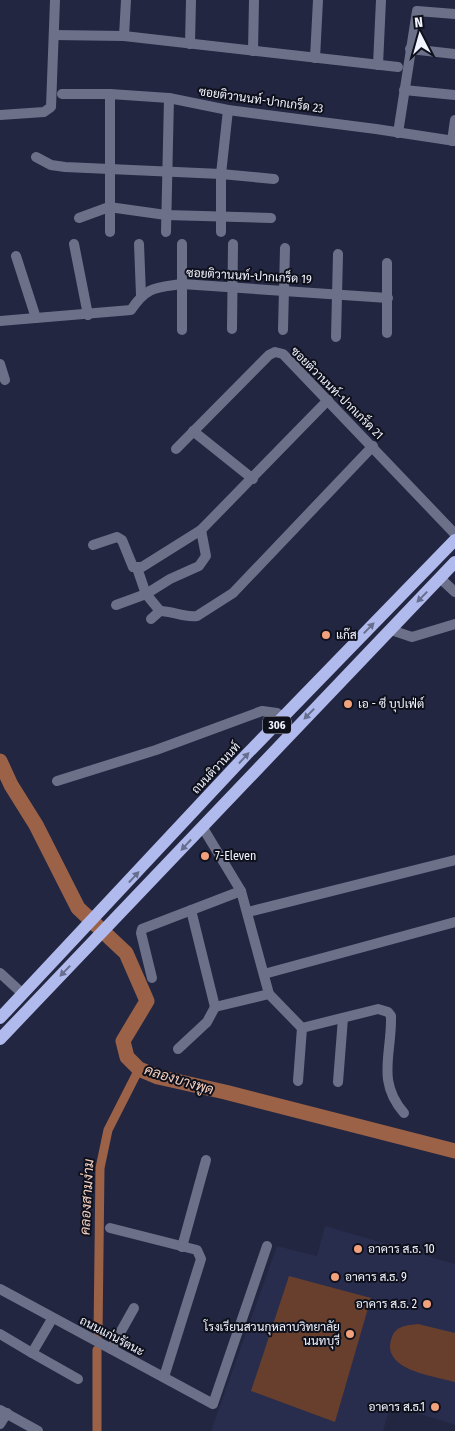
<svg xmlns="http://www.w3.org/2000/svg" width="455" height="1431" viewBox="0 0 455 1431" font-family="'Fira Sans Condensed',Sarabun,sans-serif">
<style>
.built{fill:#282d4d}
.green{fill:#673f2c}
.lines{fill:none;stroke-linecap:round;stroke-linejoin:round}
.canal{stroke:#9c6247;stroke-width:9}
.river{stroke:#9c6247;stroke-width:15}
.minor{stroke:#6c7189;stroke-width:10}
.primary{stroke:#b0baec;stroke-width:12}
.oneway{fill:#676e8e}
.poi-dot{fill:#f1a17c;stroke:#0e101c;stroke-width:2}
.labels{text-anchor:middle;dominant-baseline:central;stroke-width:4;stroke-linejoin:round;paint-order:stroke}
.shield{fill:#0e101c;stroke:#aeb0bb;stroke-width:1}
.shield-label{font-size:11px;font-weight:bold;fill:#f2f4ff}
.street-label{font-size:12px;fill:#f2f4ff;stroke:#0e101c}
.poi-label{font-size:12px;fill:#f2f4ff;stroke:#0e101c;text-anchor:start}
.water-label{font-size:14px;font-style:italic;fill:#f4d0c0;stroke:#0e101c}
</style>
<rect width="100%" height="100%" fill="#222640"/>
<path class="built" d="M 325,1226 L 455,1264 L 455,1425 L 391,1405 L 383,1431 L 211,1431 L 277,1246 L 317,1256 Z"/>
<g class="green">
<path d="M 289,1276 L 371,1298 L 335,1422 L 251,1391 Z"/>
<path d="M 418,1324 L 455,1333 L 455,1382 C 434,1376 379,1370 392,1337 C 396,1326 407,1325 418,1324 Z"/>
</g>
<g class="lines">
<g class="canal">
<path d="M 98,1335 L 100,1168 L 108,1130 L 139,1069"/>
<path d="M 97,1431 L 97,1350"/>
</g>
<path class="river" d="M 0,761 L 11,785 L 36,825 L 78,908 L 126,953 L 147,1001 L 123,1041 L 127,1057 L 139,1069 L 158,1077 L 225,1092 L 455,1151"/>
<g class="minor">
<path d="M 54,35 L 124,36 L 398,67"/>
<path d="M 124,36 L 126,0"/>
<path d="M 190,44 L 191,0"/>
<path d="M 410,49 L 455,54"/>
<path d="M 253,51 L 254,0"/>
<path d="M 315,58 L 318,0"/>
<path d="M 378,65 L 381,0"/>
<path d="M 404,90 L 455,95"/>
<path d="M 62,94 L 110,94 L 169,98 L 228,110 L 376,129 L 455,141"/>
<path d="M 0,115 L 44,112 L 51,107 L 55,0"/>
<path d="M 398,133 L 417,11 L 455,14"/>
<path d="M 452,141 L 455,120"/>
<path d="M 36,157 L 51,165 L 65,167 L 221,174 L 274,179"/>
<path d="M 79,218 L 109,207 L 166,215 L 271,218"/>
<path d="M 110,232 L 110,94"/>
<path d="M 166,232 L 169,98"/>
<path d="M 221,232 L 221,174 L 228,110"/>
<path d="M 74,244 L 88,315"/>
<path d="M 139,244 L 141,295"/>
<path d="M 182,244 L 182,330"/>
<path d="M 16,256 L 36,318"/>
<path d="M 0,321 L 131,310 C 147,286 156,288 182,284 L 388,298"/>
<path d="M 232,329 L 233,244"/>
<path d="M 283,330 L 285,248"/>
<path d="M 387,333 L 387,263"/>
<path d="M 336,337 L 338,254"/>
<path d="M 0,364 L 5,380"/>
<path d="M 193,431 L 253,479"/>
<path d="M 176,449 L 269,355 L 275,352 L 283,354 L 455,534"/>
<path d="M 201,530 L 328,400"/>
<path d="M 93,545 L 117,537 L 122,540 L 133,567 L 142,567 L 201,530 L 206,556 L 199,566 L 170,579 L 146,594 L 116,605"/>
<path d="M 137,568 L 146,594 L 160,611"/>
<path d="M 440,578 L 455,592"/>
<path d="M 151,619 L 160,611 C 173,611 184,618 197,616 L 233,593 L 373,446"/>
<path d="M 391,630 L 412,637 L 455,624"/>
<path d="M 57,781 L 156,750 L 262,711 L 277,713 L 284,718"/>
<path d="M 203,828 L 241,891 L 269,994 L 302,1028 L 378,1009 L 388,1012 L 391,1016 C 392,1054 376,1081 404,1113"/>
<path d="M 248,912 L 455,860"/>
<path d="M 0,973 L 23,994"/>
<path d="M 264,974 L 455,922"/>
<path d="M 152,978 L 141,933 L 142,929 L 241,891"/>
<path d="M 215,1007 L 269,994"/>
<path d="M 178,1049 L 207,1022 L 215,1007 L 191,910"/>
<path d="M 298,1081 L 302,1028"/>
<path d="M 338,1082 L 343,1018"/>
<path d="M 110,1228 L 197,1250 L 201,1259 L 164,1377"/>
<path d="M 182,1247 L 206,1160"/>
<path d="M 0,1289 L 213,1404 L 267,1246"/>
<path d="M 52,1319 L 32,1353 L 78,1379"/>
<path d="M 0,1334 L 32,1353"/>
<path d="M 111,1349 L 134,1308"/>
<path d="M 0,1410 L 38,1431"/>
<path d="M 0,1424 L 7,1413"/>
</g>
<g class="primary">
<path d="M 0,1018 L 247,754 L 455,540"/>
<path d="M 0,1039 L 455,562"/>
</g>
</g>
<defs><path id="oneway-solid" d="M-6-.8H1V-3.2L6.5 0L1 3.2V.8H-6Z" transform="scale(1.25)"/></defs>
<g class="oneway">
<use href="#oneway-solid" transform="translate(422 597) rotate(134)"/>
<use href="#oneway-solid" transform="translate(369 628) rotate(-46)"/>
<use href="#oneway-solid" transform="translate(309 714) rotate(134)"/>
<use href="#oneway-solid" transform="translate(244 758) rotate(-47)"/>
<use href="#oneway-solid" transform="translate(186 845) rotate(133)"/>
<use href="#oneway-solid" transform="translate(134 877) rotate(-47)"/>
<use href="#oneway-solid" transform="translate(65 971) rotate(134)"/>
</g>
<g class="poi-dot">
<circle cx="326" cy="635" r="5"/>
<circle cx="348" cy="704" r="5"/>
<circle cx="205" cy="856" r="5"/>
<circle cx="358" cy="1249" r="5"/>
<circle cx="335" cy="1277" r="5"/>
<circle cx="427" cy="1304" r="5"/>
<circle cx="350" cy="1334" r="5"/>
<circle cx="435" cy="1407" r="5"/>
</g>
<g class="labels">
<rect class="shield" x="263" y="716.5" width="28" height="17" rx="4"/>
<g class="shield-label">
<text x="277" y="725">306</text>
</g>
<g class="street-label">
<text transform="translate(261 100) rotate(8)">ซอยติวานนท์-ปากเกร็ด 23</text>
<text transform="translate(249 276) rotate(3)">ซอยติวานนท์-ปากเกร็ด 19</text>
<text transform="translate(337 393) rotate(45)">ซอยติวานนท์-ปากเกร็ด 21</text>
<text transform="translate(216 768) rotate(-47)">ถนนติวานนท์</text>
<text transform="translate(112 1336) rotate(28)">ถนนแก่นรัตนะ</text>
</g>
<g class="poi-label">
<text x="336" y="635">แก๊ส</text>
<text x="358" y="704">เอ - ซี บุปเฟ่ต์</text>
<text x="215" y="856">7-Eleven</text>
<text x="368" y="1249">อาคาร ส.ธ. 10</text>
<text x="345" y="1277">อาคาร ส.ธ. 9</text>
<text x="417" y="1304" text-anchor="end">อาคาร ส.ธ. 2</text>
<text x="340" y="1327" text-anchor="end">โรงเรียนสวนกุหลาบวิทยาลัย<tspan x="340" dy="14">นนทบุรี</tspan></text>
<text x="425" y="1407" text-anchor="end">อาคาร ส.ธ.1</text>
</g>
<g class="water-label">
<text transform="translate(179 1080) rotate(17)">คลองบางพูด</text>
<text transform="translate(87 1197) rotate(-87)">คลองสามง่าม</text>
</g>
</g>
<g transform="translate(420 35) rotate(354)" stroke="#0e101c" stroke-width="4" paint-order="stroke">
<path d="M0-4L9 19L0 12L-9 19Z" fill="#f2f4ff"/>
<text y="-8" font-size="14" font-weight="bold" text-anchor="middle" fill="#f2f4ff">N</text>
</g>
</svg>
